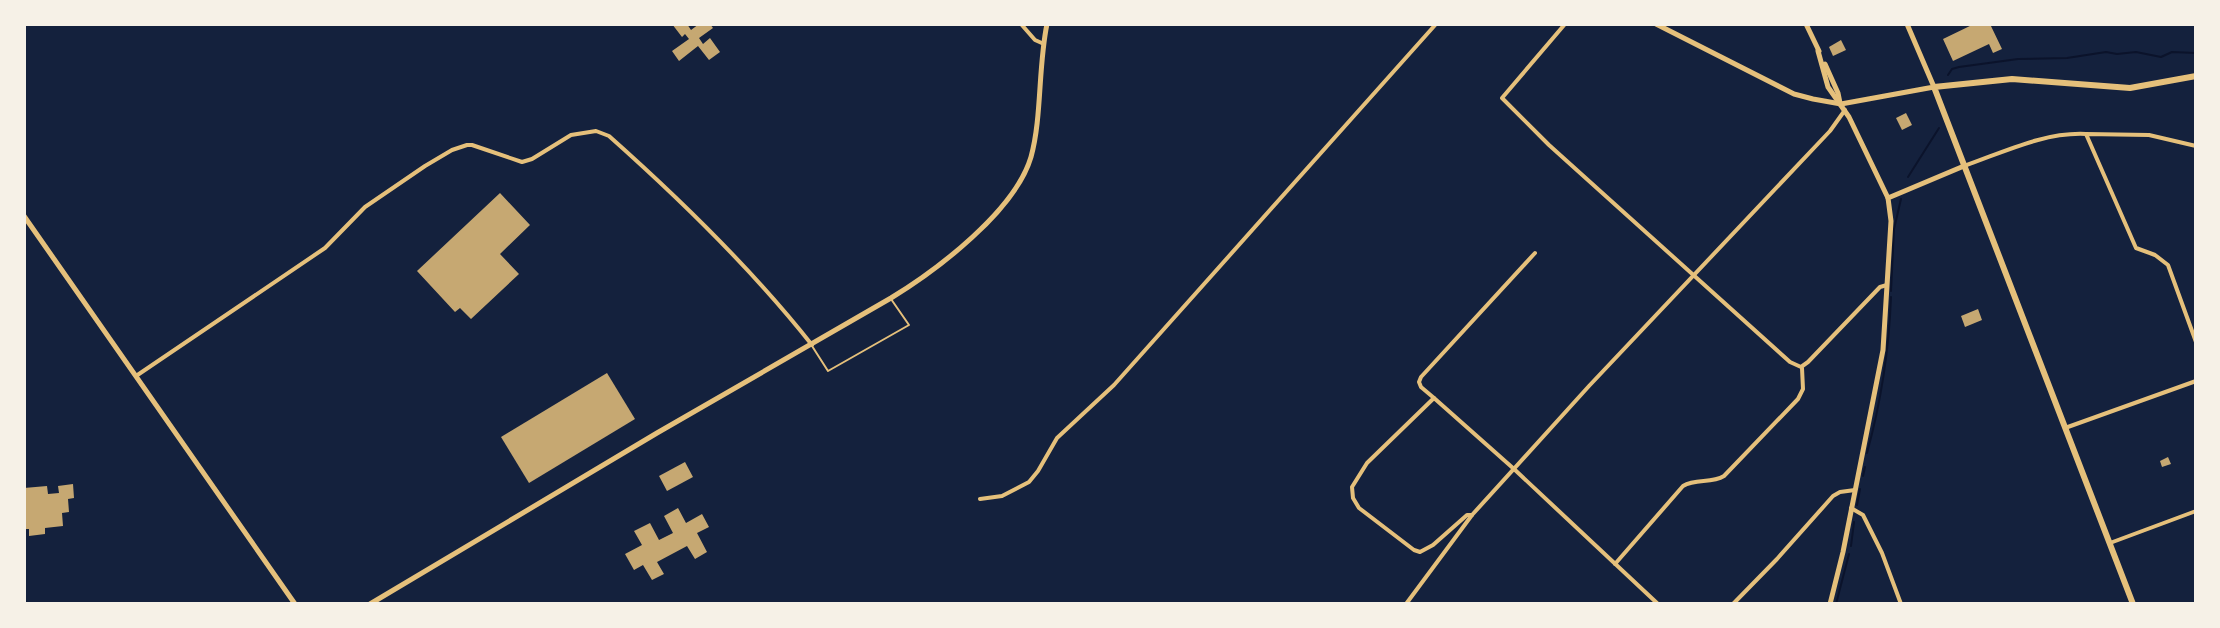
<svg xmlns="http://www.w3.org/2000/svg" width="2220" height="628" viewBox="0 0 2220 628" font-family="'Fira Sans Condensed',sans-serif">
<style>
.lines{fill:none;stroke-linecap:round;stroke-linejoin:round}
.stream{stroke:#0b132b;stroke-width:2}
.building{fill:#c6a872}
.service{stroke:#e5c07b;stroke-width:2}
.minor{stroke:#e5c07b;stroke-width:4}
.tertiary{stroke:#e5c07b;stroke-width:5}
.secondary{stroke:#e5c07b;stroke-width:5}
.trunk{stroke:#e5c07b;stroke-width:6}
</style>
<rect width="100%" height="100%" fill="#14213d"/>
<g class="lines">
<g class="stream">
<path d="M 1948,75 L 1952,69 L 1959,67 L 2018,59 L 2067,58 L 2106,52 L 2117,54 L 2136,52 L 2161,57 L 2172,52 L 2196,53"/>
<path d="M 1908,177 L 1939,128"/>
<path d="M 1891,291 L 1894,229 L 1901,199"/>
<path d="M 1867,453 C 1881,402 1889,350 1891,297"/>
<path d="M 1863,476 L 1865,467"/>
<path d="M 1857,505 L 1860,489"/>
<path d="M 1851,546 L 1854,522"/>
<path d="M 1836,604 L 1849,554"/>
</g>
</g>
<g class="building">
<path d="M 672,24 L 687,24 L 691,30 L 699,24 L 710,24 L 713,28 L 699,38 L 703,44 L 710,38 L 720,52 L 709,60 L 698,46 L 679,61 L 672,51 L 689,39 L 685,34 L 682,37 Z"/>
<path d="M 1974,24 L 1990,24 L 2002,49 L 1993,53 L 1989,44 L 1953,61 L 1943,39 Z"/>
<path d="M 1841,40 L 1846,50 L 1833,56 L 1829,47 Z"/>
<path d="M 1906,113 L 1912,125 L 1902,130 L 1896,118 Z"/>
<path d="M 500,193 L 530,225 L 500,254 L 519,274 L 471,319 L 460,308 L 455,312 L 417,271 Z"/>
<path d="M 1978,309 L 1982,320 L 1965,327 L 1961,316 Z"/>
<path d="M 607,373 L 635,419 L 529,483 L 501,437 Z"/>
<path d="M 2168,457 L 2171,464 L 2162,467 L 2160,461 Z"/>
<path d="M 685,462 L 693,477 L 667,491 L 659,476 Z"/>
<path d="M 73,484 L 74,498 L 68,499 L 69,512 L 62,513 L 63,526 L 45,528 L 45,534 L 29,536 L 29,529 L 24,529 L 24,488 L 47,486 L 48,494 L 59,493 L 58,486 Z"/>
<path d="M 678,508 L 686,523 L 702,514 L 709,527 L 697,533 L 707,552 L 695,559 L 687,546 L 657,562 L 664,574 L 652,580 L 643,565 L 634,570 L 625,554 L 642,545 L 634,531 L 650,523 L 659,540 L 673,533 L 664,516 Z"/>
</g>
<g class="lines">
<path class="service" d="M 812,346 L 828,371 L 909,325 L 891,299"/>
<g class="minor">
<path d="M 1021,24 L 1035,40 L 1044,44"/>
<path d="M 1565,24 L 1502,98 L 1549,145 L 1790,362 L 1801,367 L 1808,362 L 1880,287 L 1887,285"/>
<path d="M 2196,146 L 2149,135 L 2086,134 L 2136,248 L 2155,255 L 2168,265 L 2196,342"/>
<path d="M 1964,166 C 2004,152 2044,132 2086,134"/>
<path d="M 136,376 L 325,248 L 365,207 L 425,166 L 452,150 L 467,145 L 472,145 L 522,162 L 532,159 L 571,135 L 596,131 L 609,136 C 681,200 752,269 812,345"/>
<path d="M 1434,398 L 1421,387 L 1419,382 L 1421,377 L 1535,253"/>
<path d="M 2065,428 L 2196,381"/>
<path d="M 980,499 L 1002,496 L 1029,482 L 1038,471 L 1057,438 L 1114,385 L 1436,24"/>
<path d="M 1851,508 L 1863,515 L 1882,553 L 1901,604"/>
<path d="M 1472,515 L 1467,515 L 1433,545 L 1420,552 L 1414,550 L 1359,508 L 1353,498 L 1352,487 L 1367,463 L 1434,398 L 1514,469 L 1658,604"/>
<path d="M 2110,543 L 2196,511"/>
<path d="M 1615,564 L 1683,486 C 1696,478 1711,484 1724,476 L 1798,399 L 1803,389 L 1802,368"/>
<path d="M 1406,604 L 1472,515 L 1589,386 L 1830,131 L 1845,110"/>
<path d="M 1733,604 L 1777,559 L 1833,496 L 1840,492 L 1855,490"/>
</g>
<g class="tertiary">
<path d="M 1806,24 L 1819,51"/>
<path d="M 1818,51 L 1828,87 L 1849,117 L 1888,198"/>
<path d="M 1825,64 L 1838,93 L 1840,103"/>
</g>
<g class="secondary">
<path d="M 1656,24 L 1794,94 L 1813,99 L 1841,104 L 1934,87 L 1907,24"/>
<path d="M 24,216 L 295,604"/>
<path d="M 370,604 L 657,433 L 891,298 C 937,270 1015,211 1031,157 C 1042,117 1038,67 1047,24"/>
<path d="M 1830,604 L 1843,552 L 1883,350 L 1891,221 L 1888,198 L 1964,166"/>
</g>
<path class="trunk" d="M 2133,604 L 1934,87 L 2012,79 L 2130,88 L 2196,76"/>
</g>
<rect width="2220" height="628" fill="none" stroke="#f6f1e7" stroke-width="52"/>
</svg>
